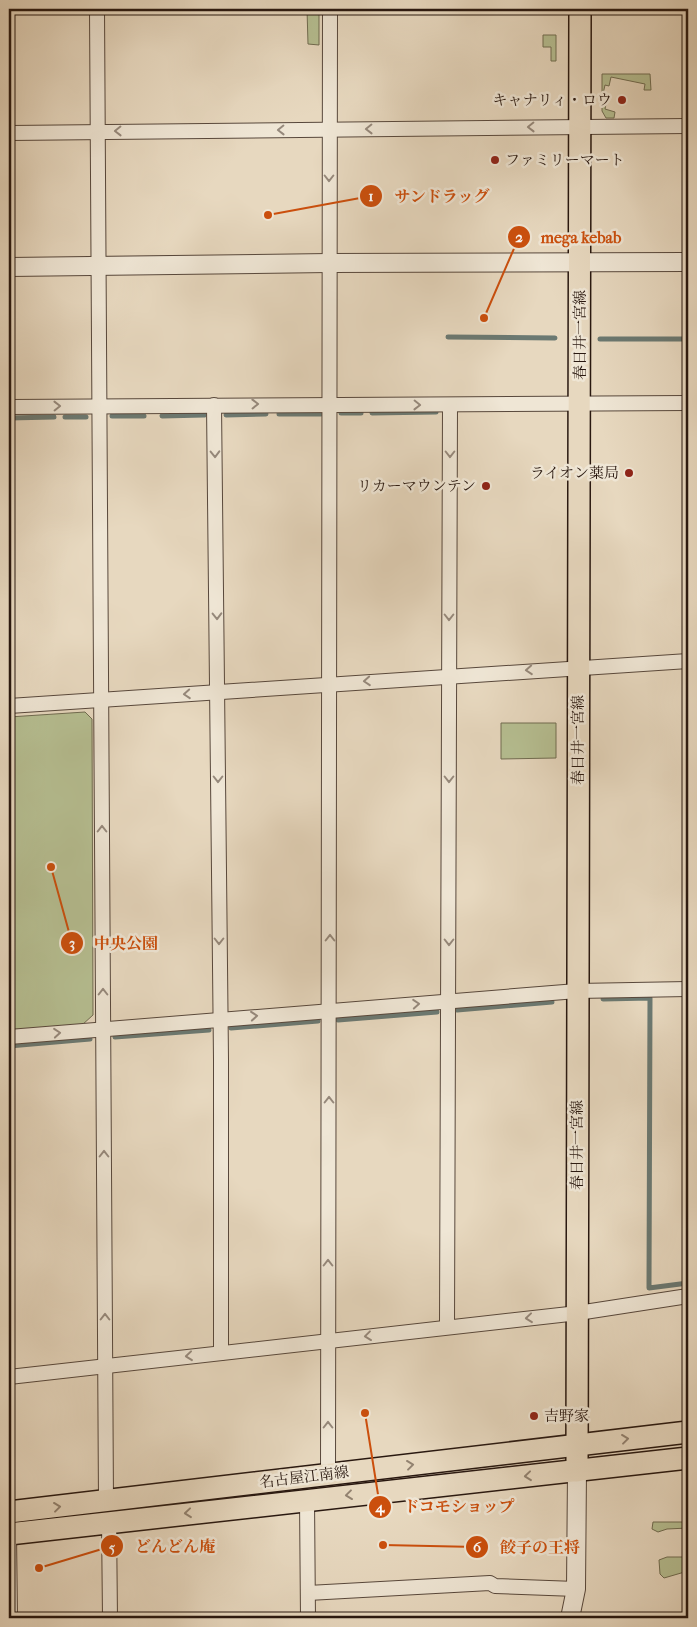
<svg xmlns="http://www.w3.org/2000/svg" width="697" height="1627" viewBox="0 0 697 1627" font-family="'IM FELL French Canon','Noto Serif JP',serif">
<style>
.green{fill:#b6bf92;stroke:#706c51}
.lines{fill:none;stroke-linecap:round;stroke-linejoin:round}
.stream{stroke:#6b7972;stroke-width:5}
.minor-casing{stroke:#58483c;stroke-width:16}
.tertiary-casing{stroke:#58483c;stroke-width:20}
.primary-casing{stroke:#291810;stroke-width:24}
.minor{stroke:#efe6d5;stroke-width:14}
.tertiary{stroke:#efe6d5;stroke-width:18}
.primary{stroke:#e7d8bf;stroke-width:21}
.oneway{stroke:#96897c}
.oneway2{stroke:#928270}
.poi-dot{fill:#8f2418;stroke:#efe6d5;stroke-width:2}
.labels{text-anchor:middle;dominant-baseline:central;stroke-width:5;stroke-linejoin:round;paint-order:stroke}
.poi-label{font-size:15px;fill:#291810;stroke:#efe6d5;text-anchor:end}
.street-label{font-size:15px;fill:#291810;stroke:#efe6d5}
.leader{fill:none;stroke:#cb4f0d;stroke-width:2}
.callout-dot{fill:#cb4f0d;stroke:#efe6d5;stroke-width:2}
.mark-label{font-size:15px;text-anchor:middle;font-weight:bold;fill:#fff}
.callout-label{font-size:16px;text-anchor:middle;font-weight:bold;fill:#cb4f0d;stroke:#efe6d5;stroke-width:5;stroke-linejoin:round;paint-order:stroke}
</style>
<rect width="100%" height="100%" fill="#e7d8bf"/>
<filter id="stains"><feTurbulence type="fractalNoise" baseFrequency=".004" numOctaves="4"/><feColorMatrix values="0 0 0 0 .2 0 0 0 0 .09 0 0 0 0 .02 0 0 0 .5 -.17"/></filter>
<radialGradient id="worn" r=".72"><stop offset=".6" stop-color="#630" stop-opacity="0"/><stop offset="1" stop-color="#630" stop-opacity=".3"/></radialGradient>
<g class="green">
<path d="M 307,9 L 319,9 L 319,45 L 308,44 Z"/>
<path d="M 543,35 L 556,35 L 556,61 L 551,61 L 551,47 L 543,47 Z"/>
<path d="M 602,74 L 650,74 L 651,90 L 644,90 L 645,84 L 611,77 L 609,86 L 605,85 L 603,94 L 608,95 L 605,109 L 615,112 L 614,118 L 606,118 L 602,111 Z"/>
<path d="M 85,712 L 92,719 L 93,1015 L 82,1025 L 9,1031 L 9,717 Z"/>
<path d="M 501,723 L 556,723 L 556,758 L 501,759 Z"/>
<path d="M 653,1522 L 688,1522 L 688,1528 L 667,1529 L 658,1532 L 652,1529 Z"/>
<path d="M 667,1557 L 688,1557 L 688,1571 L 664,1578 L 660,1574 L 659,1560 Z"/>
</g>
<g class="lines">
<g class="stream">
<path d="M 448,337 L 555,338"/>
<path d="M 600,339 L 688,339"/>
<path d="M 341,413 L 361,413"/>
<path d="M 372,413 L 436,412"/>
<path d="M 279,414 L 321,414"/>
<path d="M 226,415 L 266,414"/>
<path d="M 112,416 L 144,416"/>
<path d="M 162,416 L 204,415"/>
<path d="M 65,417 L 86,417"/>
<path d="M 9,418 L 54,417"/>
<path d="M 603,999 L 650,998 L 649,1288 L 688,1283"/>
<path d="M 457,1010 L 552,1002"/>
<path d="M 338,1020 L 437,1012"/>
<path d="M 231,1028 L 318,1021"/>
<path d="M 115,1037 L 209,1030"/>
<path d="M 9,1046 L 90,1039"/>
</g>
<g class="minor-casing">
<g id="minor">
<path d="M 97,9 L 106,1501"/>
<path d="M 9,133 L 688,126"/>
<path d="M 214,405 L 221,1059 L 221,1353"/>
<path d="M 9,407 L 688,403"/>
<path d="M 9,706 L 688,661"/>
<path d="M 9,1037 L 577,991 L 688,989"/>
<path d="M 447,1326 L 450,405"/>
<path d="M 9,1377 L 578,1313 L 688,1296"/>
<path d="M 328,1474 L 330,9"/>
<path d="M 307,1500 L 308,1618"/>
<path d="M 109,1521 L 110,1618"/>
<path d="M 9,1534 L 10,1618"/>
<path d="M 308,1593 L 490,1583 L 495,1586 L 576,1589"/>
</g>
</g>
<g class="tertiary-casing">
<g id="tertiary">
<path d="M 9,267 L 329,263 L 688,262"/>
<path d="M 570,1618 L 576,1589 L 577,1471"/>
</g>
</g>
<g class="primary-casing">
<g id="primary">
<path d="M 577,1471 L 580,9"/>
<path d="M 9,1512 L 688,1432"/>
<path d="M 9,1534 L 688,1458"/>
</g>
</g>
<use href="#minor" class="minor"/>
<use href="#tertiary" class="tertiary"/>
<use href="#primary" class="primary"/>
</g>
<defs><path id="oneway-chevron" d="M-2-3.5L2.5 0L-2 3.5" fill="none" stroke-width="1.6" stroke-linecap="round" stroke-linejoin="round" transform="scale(1.25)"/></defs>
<g class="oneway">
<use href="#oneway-chevron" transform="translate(531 127) rotate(179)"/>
<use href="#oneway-chevron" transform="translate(369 129) rotate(179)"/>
<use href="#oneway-chevron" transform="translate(281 130) rotate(179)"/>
<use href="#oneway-chevron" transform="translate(118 131) rotate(179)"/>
<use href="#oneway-chevron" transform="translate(329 178) rotate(90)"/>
<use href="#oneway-chevron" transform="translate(255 404) rotate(-1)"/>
<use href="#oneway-chevron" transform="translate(417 405) rotate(1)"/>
<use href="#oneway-chevron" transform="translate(57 406) rotate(-1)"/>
<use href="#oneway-chevron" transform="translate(215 454) rotate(89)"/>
<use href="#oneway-chevron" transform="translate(450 454) rotate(90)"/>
<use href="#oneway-chevron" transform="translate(217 616) rotate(89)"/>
<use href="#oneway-chevron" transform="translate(449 617) rotate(90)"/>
<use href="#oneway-chevron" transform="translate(529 670) rotate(176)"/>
<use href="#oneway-chevron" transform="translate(367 681) rotate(176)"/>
<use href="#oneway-chevron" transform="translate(187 694) rotate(176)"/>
<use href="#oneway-chevron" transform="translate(218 779) rotate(90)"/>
<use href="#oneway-chevron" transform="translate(449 779) rotate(90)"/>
<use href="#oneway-chevron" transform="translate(102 829) rotate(-90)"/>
<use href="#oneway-chevron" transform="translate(330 938) rotate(-90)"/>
<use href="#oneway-chevron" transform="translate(219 941) rotate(90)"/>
<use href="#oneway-chevron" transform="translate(449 942) rotate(90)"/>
<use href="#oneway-chevron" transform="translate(103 992) rotate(-90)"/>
<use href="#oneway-chevron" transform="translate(416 1004) rotate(-4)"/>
<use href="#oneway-chevron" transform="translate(254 1016) rotate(-5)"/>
<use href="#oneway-chevron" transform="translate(57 1033) rotate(-5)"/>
<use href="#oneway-chevron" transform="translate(329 1100) rotate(-90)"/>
<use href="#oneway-chevron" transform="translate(104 1154) rotate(-90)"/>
<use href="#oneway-chevron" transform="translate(328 1263) rotate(-90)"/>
<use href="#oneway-chevron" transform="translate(105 1317) rotate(-90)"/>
<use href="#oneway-chevron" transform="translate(529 1318) rotate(174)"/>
<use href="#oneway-chevron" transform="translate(368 1336) rotate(173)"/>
<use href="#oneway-chevron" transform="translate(189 1356) rotate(174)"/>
<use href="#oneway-chevron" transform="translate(328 1425) rotate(-90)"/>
</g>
<g class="oneway2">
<use href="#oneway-chevron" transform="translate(625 1439) rotate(-7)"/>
<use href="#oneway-chevron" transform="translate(410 1465) rotate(-7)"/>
<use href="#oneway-chevron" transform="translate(528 1476) rotate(174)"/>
<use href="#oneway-chevron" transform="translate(349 1495) rotate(173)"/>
<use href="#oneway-chevron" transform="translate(57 1507) rotate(-7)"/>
<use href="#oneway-chevron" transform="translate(188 1513) rotate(174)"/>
</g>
<g class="poi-dot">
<circle cx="622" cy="100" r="5"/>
<circle cx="495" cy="160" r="5"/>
<circle cx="629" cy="473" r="5"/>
<circle cx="486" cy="486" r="5"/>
<circle cx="534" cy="1416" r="5"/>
</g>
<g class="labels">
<g class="poi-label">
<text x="612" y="100">キャナリィ・ロウ</text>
<text x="505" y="160" text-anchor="start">ファミリーマート</text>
<text x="619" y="473">ライオン薬局</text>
<text x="476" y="486">リカーマウンテン</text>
<text x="544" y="1416" text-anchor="start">吉野家</text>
</g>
<g class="street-label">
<text transform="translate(580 335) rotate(-90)">春日井一宮線</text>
<text transform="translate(578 740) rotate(-90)">春日井一宮線</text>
<text transform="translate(577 1145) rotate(-90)">春日井一宮線</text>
<text transform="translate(304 1477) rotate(-7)">名古屋江南線</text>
</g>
</g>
<path class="leader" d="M268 215L371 196M484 318L519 237M51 867L72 943M365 1413L380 1507M39 1568L112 1546M383 1545L477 1547"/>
<g class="callout-dot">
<circle cx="268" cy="215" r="5"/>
<circle cx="484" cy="318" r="5"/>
<circle cx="51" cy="867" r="5"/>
<circle cx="365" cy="1413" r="5"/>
<circle cx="39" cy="1568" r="5"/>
<circle cx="383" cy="1545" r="5"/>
<circle cx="371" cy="196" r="12"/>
<circle cx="519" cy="237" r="12"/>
<circle cx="72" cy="943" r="12"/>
<circle cx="380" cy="1507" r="12"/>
<circle cx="112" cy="1546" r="12"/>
<circle cx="477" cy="1547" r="12"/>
</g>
<g class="mark-label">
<text x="371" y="201">1</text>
<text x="519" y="242">2</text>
<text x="72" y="948">3</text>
<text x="380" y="1512">4</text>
<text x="112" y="1552">5</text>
<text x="477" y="1552">6</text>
</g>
<g class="callout-label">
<text x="442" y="202">サンドラッグ</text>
<text x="581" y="243">mega kebab</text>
<text x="126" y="949">中央公園</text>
<text x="459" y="1512">ドコモショップ</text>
<text x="175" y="1552">どんどん庵</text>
<text x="540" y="1553">餃子の王将</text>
</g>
<rect width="697" height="1627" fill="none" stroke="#e7d8bf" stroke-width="30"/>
<rect x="10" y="10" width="677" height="1607" fill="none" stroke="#291810" stroke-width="2.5"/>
<rect x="15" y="15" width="667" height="1597" fill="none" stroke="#291810"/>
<rect width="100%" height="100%" filter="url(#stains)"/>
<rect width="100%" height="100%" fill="url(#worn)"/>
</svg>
